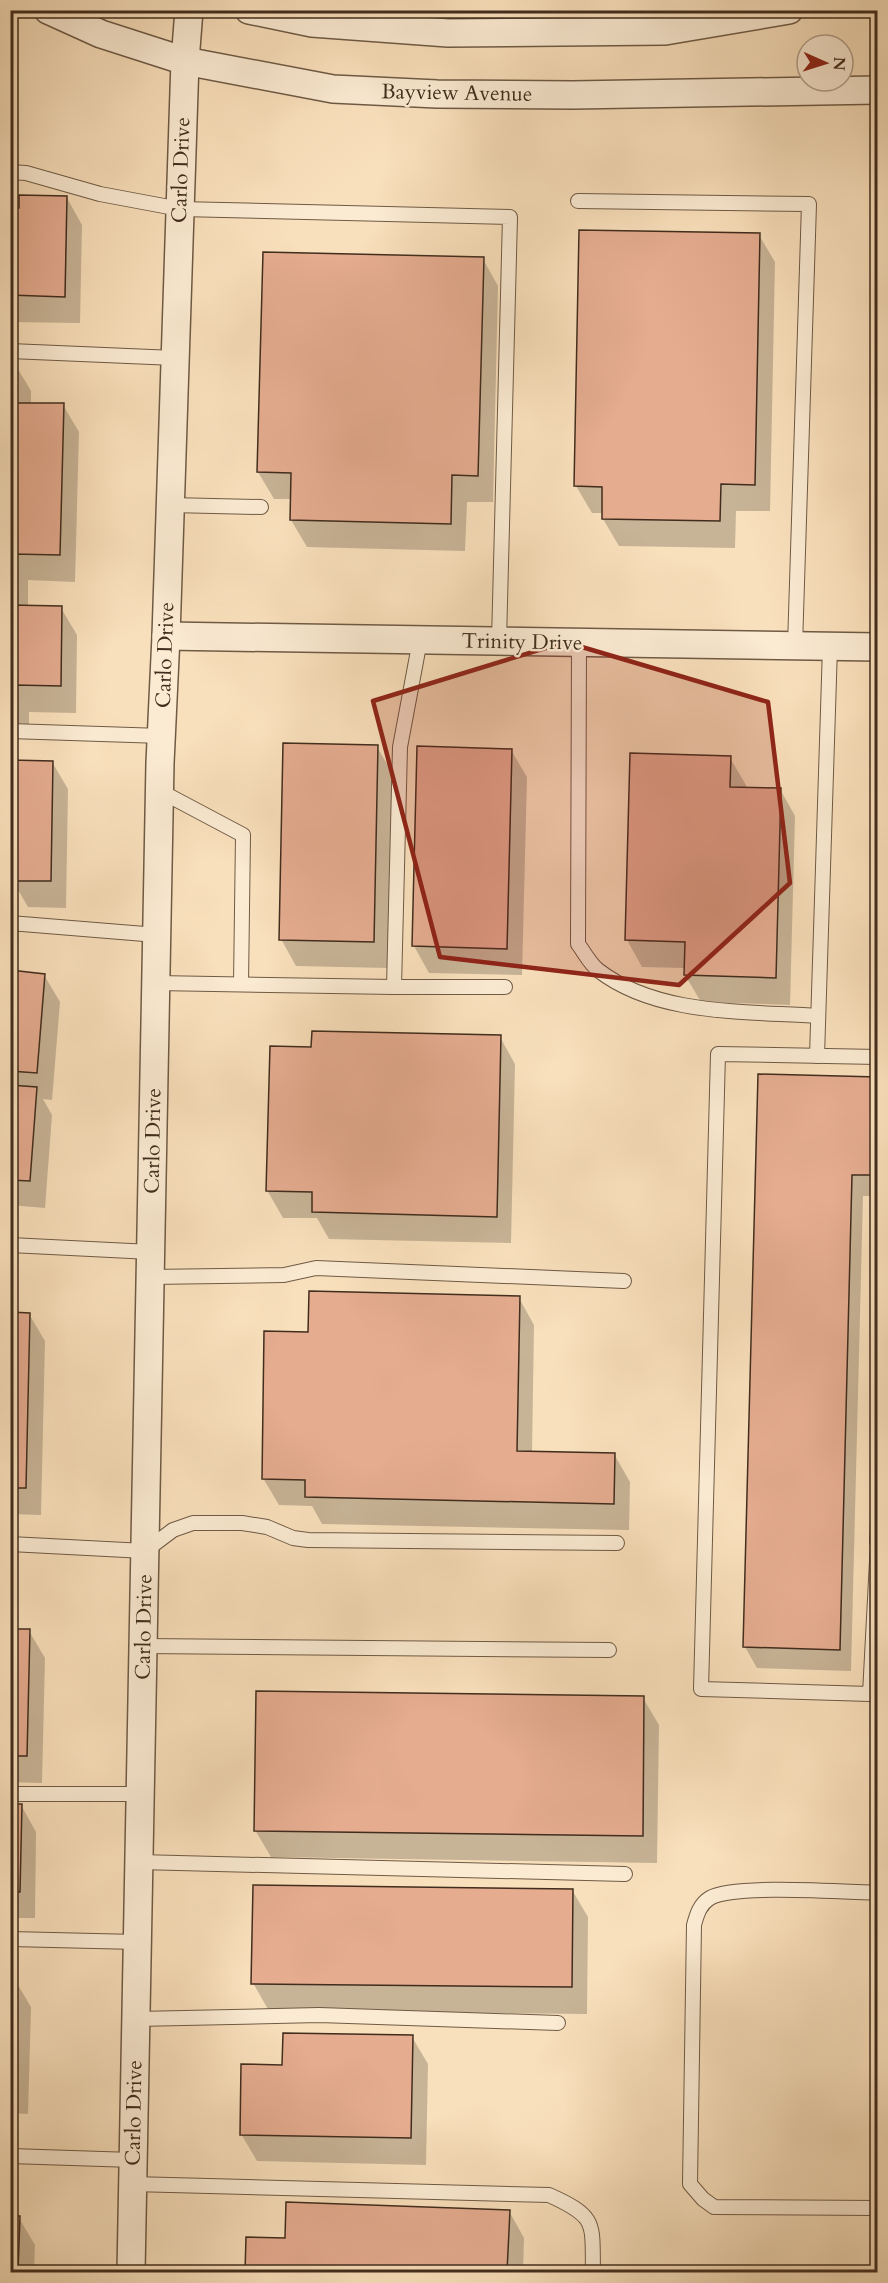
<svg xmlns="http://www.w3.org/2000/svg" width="888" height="2283" viewBox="0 0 888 2283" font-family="Cardo,serif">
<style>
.shadow{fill:#0003}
.building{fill:#e5ac90;stroke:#412d1d;stroke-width:1.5}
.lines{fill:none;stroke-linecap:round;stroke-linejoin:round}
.lane-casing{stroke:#6f5a45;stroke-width:16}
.street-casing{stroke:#6f5a45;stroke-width:30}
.lane{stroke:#fbebd3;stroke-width:14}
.street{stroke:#fbebd3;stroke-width:27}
.marked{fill:#8f2418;fill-opacity:0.2;stroke:#8f2418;stroke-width:4.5;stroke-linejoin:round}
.labels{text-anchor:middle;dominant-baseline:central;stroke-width:5;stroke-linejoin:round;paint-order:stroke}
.street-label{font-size:21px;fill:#412d1d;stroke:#fbebd3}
</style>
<rect width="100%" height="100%" fill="#f9e0bc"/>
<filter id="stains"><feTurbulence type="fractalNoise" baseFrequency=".00333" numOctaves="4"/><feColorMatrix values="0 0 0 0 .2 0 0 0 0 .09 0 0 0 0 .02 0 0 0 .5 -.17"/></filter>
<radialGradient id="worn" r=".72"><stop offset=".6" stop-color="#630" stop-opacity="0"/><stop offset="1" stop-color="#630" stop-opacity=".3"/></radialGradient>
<g class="shadow">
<path d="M 67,198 L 82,225 L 80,323 L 10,322 L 10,209 L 21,209 Z"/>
<path d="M 759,235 L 775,262 L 770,511 L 736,511 L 735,548 L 619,546 L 603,519 L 603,513 L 592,513 L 576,486 Z"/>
<path d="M 483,259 L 498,286 L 493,502 L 467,502 L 465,551 L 307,547 L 291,520 L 292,499 L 274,499 L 258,472 Z"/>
<path d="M 10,364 L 15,364 L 31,391 L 31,404 L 63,405 L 79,432 L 75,582 L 28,580 L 28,607 L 61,608 L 77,635 L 76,713 L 29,712 L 29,724 L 10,723 Z"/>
<path d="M 377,747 L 393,774 L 389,968 L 296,966 L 281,939 Z"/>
<path d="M 511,750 L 527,777 L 522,975 L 429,973 L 414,946 Z"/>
<path d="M 730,758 L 746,785 L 746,788 L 780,789 L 795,816 L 790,1005 L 701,1002 L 685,975 L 685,968 L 642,967 L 627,940 Z"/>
<path d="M 10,761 L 52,762 L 68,789 L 66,908 L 28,907 L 13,881 L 10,881 Z"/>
<path d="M 10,972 L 44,975 L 60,1002 L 52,1100 L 43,1099 L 52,1115 L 45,1208 L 10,1205 Z"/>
<path d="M 500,1037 L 515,1064 L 511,1243 L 329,1239 L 317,1218 L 283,1218 L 267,1190 L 313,1048 Z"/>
<path d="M 759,1076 L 878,1079 L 878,1196 L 863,1196 L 851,1671 L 757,1668 L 745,1647 Z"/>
<path d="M 519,1298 L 534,1325 L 532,1453 L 614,1454 L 630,1482 L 629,1530 L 322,1524 L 312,1506 L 279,1505 L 263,1478 L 309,1333 Z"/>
<path d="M 10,1314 L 29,1314 L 45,1341 L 41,1515 L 10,1514 Z"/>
<path d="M 10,1630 L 29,1631 L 45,1658 L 42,1783 L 10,1782 Z"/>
<path d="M 643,1698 L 659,1725 L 657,1863 L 271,1857 L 255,1830 Z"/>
<path d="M 10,1805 L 21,1805 L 36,1832 L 35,1918 L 10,1918 Z"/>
<path d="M 572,1890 L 588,1917 L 587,2014 L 269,2011 L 253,1983 Z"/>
<path d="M 10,1980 L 15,1980 L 31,2007 L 28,2114 L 10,2113 Z"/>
<path d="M 412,2037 L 428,2064 L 426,2165 L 257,2161 L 241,2134 L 284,2066 Z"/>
<path d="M 509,2211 L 524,2238 L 523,2272 L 246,2272 L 248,2238 L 286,2240 Z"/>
<path d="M 10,2218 L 19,2218 L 35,2245 L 34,2272 L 10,2272 Z"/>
</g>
<g class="building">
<path d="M 19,195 L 67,196 L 65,297 L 10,295 L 10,207 L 19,208 Z"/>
<path d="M 579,230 L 760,233 L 755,485 L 721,484 L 720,521 L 602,519 L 602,487 L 574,486 Z"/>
<path d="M 263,252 L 484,257 L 478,476 L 452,475 L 451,524 L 290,520 L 291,473 L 257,472 Z"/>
<path d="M 10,362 L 16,363 L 15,403 L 64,403 L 60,555 L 13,554 L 13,578 L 10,578 Z"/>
<path d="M 10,605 L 62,606 L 61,686 L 15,685 L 15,697 L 10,697 Z"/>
<path d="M 283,743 L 378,745 L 374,942 L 279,940 Z"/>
<path d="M 417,746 L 512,749 L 507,949 L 412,946 Z"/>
<path d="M 630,753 L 731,756 L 730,787 L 781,788 L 776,978 L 684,975 L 685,942 L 625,940 Z"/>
<path d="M 10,760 L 53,761 L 51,881 L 11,881 Z"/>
<path d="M 878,928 L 878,1010 L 875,1010 Z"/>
<path d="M 10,970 L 45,974 L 37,1073 L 10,1071 Z"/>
<path d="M 312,1031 L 501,1035 L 497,1217 L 312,1212 L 312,1192 L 266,1191 L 270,1046 L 311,1047 Z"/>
<path d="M 758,1074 L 878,1077 L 878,1175 L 852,1175 L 840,1650 L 743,1647 Z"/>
<path d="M 10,1085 L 37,1087 L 30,1181 L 10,1180 Z"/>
<path d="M 309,1291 L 520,1296 L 517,1451 L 615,1453 L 614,1504 L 305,1497 L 305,1480 L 262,1479 L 264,1331 L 308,1332 Z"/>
<path d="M 10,1312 L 30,1313 L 26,1488 L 10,1488 Z"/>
<path d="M 10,1629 L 30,1629 L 27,1756 L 10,1756 Z"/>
<path d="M 256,1691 L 644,1696 L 643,1836 L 254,1831 Z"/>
<path d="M 10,1804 L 22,1804 L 20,1892 L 10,1891 Z"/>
<path d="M 253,1885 L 573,1889 L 572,1987 L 251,1984 Z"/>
<path d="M 10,1978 L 16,1978 L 13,2087 L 10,2087 Z"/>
<path d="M 283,2033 L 413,2035 L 411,2138 L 240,2135 L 241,2064 L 282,2065 Z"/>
<path d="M 286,2202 L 510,2210 L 507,2272 L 245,2272 L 246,2237 L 285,2238 Z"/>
<path d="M 10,2216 L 20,2216 L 18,2272 L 10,2272 Z"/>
</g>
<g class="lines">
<g class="lane-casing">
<g id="lane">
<path d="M 10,172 L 26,173 L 100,194 L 180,209 L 510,217 L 499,641"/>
<path d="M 578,201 L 809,204 L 795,646"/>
<path d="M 10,351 L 175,358"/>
<path d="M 170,505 L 261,507"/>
<path d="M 420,640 L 400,747 L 394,987 L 505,987"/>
<path d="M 579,643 L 578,944 C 584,952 590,964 598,970 C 657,1016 747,1011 818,1016"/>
<path d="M 10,731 L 162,736"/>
<path d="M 160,791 L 243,835 L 241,984"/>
<path d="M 10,923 L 157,935"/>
<path d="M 156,983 L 394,987"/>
<path d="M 817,1056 L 830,647"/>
<path d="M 878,1057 L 718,1054 L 701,1689 L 870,1694 L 878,1542"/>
<path d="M 10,1245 L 151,1252"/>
<path d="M 150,1277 L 284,1275 L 316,1268 L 624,1281"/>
<path d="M 877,1542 L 878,1520"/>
<path d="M 10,1544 L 145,1551 L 173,1530 L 193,1523 L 242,1523 L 267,1527 L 293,1538 L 308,1540 L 617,1543"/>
<path d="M 143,1646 L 609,1650"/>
<path d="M 10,1794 L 140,1794"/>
<path d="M 139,1862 L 625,1874"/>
<path d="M 878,1893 C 844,1892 734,1884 710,1898 C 700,1904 697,1914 694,1925 L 690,2184 L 703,2199 L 714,2207 L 878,2208"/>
<path d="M 10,1939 L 137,1942"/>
<path d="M 136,2019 L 319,2015 L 558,2023"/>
<path d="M 10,2156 L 133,2160"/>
<path d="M 132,2184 L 549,2195 C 598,2217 592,2223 593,2272"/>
</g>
</g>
<g class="street-casing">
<g id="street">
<path d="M 48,10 L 101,34 L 185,61 L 333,89 L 437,94 L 573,95 L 878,90"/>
<path d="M 249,10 L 312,23 L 448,33 L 665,31 L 789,10"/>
<path d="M 166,636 L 878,647"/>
<path d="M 131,2272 L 160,763 L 166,636 L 185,61 L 189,10"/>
</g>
</g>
<use href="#lane" class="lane"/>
<use href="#street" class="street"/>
</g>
<path class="marked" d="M 565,642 L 768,702 L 790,883 L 679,985 L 440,957 L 373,701 Z"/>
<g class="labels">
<g class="street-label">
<text transform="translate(457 93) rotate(1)">Bayview Avenue</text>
<text transform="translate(181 170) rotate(-88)">Carlo Drive</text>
<text transform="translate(522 642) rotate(1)">Trinity Drive</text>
<text transform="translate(165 655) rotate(-88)">Carlo Drive</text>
<text transform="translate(153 1141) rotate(-89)">Carlo Drive</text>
<text transform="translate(144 1627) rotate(-89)">Carlo Drive</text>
<text transform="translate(134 2113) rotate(-89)">Carlo Drive</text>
</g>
</g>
<rect width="888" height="2283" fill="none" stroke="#f9e0bc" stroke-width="36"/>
<rect x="12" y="12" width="864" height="2259" fill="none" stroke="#412d1d" stroke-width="3"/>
<rect x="18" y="18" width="852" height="2247" fill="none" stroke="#412d1d" stroke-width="1.5"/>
<g transform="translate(825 63) rotate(93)"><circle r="28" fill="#fbebd3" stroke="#b19f8a" stroke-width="1.5"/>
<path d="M0-4.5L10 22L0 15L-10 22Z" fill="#8f2418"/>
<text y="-9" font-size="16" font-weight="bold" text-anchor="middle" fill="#412d1d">N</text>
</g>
<rect width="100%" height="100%" filter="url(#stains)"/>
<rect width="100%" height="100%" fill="url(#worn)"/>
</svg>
